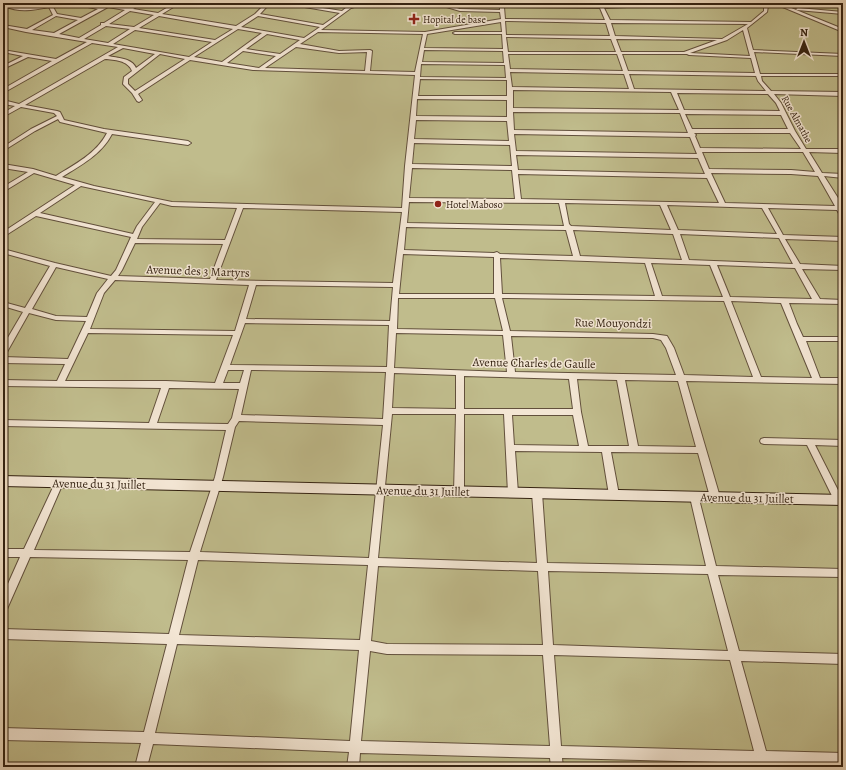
<svg xmlns="http://www.w3.org/2000/svg" width="846" height="770" viewBox="0 0 846 770" font-family="Alegreya,serif">
<style>
.green{fill:#c0bc8c;stroke:#7a6f4e}
.lines{fill:none;stroke-linecap:round;stroke-linejoin:round}
.street-casing{stroke:#62503c;stroke-width:2}
.secondary-casing{stroke:#342211;stroke-width:2}
.street{fill:#f3e6d4;fill-rule:evenodd}
.secondary{fill:#f3e6d4;fill-rule:evenodd}
.poi-dot{fill:#8f2418;stroke:#f3e6d4;stroke-width:1.5}
.labels{text-anchor:middle;dominant-baseline:central;stroke-width:3;stroke-linejoin:round;paint-order:stroke}
.far-poi-label{font-size:10px;fill:#342211;stroke:#f3e6d4;text-anchor:start}
.far-street-label{font-size:10px;fill:#342211;stroke:#f3e6d4}
.street-label{font-size:12px;fill:#342211;stroke:#f3e6d4}
</style>
<rect width="100%" height="100%" fill="#ecd9bd"/>
<filter id="stains"><feTurbulence type="fractalNoise" baseFrequency=".005" numOctaves="4"/><feColorMatrix values="0 0 0 0 .2 0 0 0 0 .09 0 0 0 0 .02 0 0 0 .5 -.17"/></filter>
<radialGradient id="worn" r=".72"><stop offset=".6" stop-color="#630" stop-opacity="0"/><stop offset="1" stop-color="#630" stop-opacity=".3"/></radialGradient>
<rect class="green" x="3" y="3" width="840" height="764"/>
<g class="lines">
<g class="street-casing">
<g id="street">
<path d="M 6,3 L 10,3 L 9,5 C 24,13 42,3 58,3 L 53,7 L 57,14 L 81,18 L 98,9 L 68,3 L 77,3 L 101,8 L 112,3 L 113,4 L 111,5 L 129,8 L 138,3 L 143,3 L 133,9 L 158,13 L 175,3 L 180,3 L 162,14 L 236,26 L 255,14 L 266,3 L 270,3 L 260,14 L 323,25 L 340,13 L 281,3 L 291,3 L 342,11 L 352,3 L 357,3 L 356,4 L 367,3 L 351,8 L 321,30 L 425,32 L 501,19 L 500,12 L 460,11 L 433,3 L 440,3 L 460,9 L 500,10 L 500,3 L 504,3 L 504,5 L 599,6 L 599,3 L 601,3 L 603,6 L 698,3 L 696,4 L 604,8 L 610,20 L 751,22 L 764,11 L 764,6 L 761,3 L 765,3 L 768,6 L 767,12 L 747,28 L 753,50 L 843,54 L 843,56 L 754,52 L 760,74 L 843,74 L 843,76 L 761,76 L 762,81 L 771,91 L 843,92 L 843,96 L 774,94 L 781,103 L 795,131 L 806,149 L 843,149 L 843,153 L 809,152 L 822,173 L 843,174 L 843,178 L 824,176 L 838,198 L 842,206 L 843,206 L 843,218 L 841,217 L 837,210 L 768,208 L 783,235 L 843,237 L 843,241 L 785,239 L 800,264 L 843,266 L 843,270 L 802,269 L 820,299 L 843,300 L 843,304 L 789,303 L 797,324 L 803,337 L 843,337 L 843,341 L 806,341 L 820,378 L 843,378 L 843,384 L 686,381 L 720,497 L 718,499 L 715,500 L 712,499 L 710,497 L 698,453 L 611,452 L 619,495 L 617,497 L 614,498 L 611,497 L 609,495 L 602,452 L 515,451 L 518,493 L 516,495 L 513,496 L 510,495 L 508,493 L 504,414 L 464,414 L 464,492 L 462,494 L 459,495 L 456,494 L 454,492 L 456,414 L 392,414 L 378,558 L 537,563 L 532,493 L 534,491 L 537,490 L 540,491 L 542,493 L 547,563 L 706,566 L 690,497 L 692,495 L 695,494 L 698,495 L 716,566 L 843,569 L 843,577 L 718,575 L 739,651 L 843,654 L 843,664 L 741,661 L 766,751 L 843,753 L 843,765 L 769,763 L 770,767 L 758,767 L 757,763 L 562,758 L 563,767 L 551,767 L 550,758 L 360,753 L 359,767 L 347,767 L 349,752 L 153,744 L 147,767 L 135,767 L 141,743 L 3,740 L 3,728 L 144,732 L 167,644 L 3,639 L 3,629 L 169,634 L 188,560 L 30,557 L 7,609 L 3,610 L 3,595 L 20,557 L 3,557 L 3,549 L 24,549 L 55,483 L 56,481 L 62,481 L 63,483 L 34,550 L 190,552 L 215,477 L 226,430 L 3,426 L 3,420 L 149,423 L 161,388 L 3,386 L 3,380 L 57,381 L 65,364 L 3,363 L 3,357 L 68,359 L 86,321 L 56,320 L 29,313 L 7,352 L 3,354 L 3,346 L 23,312 L 3,306 L 3,302 L 25,308 L 50,266 L 3,253 L 3,249 L 55,263 L 111,276 L 116,270 L 131,237 L 36,216 L 3,237 L 3,232 L 75,185 L 34,173 L 3,192 L 3,187 L 28,172 L 3,168 L 3,164 L 33,169 L 56,176 C 75,164 96,154 107,133 L 60,122 L 58,119 L 35,131 L 3,151 L 3,147 L 31,129 L 57,116 L 54,113 L 21,107 L 3,117 L 3,113 L 15,106 L 3,104 L 3,100 L 19,104 L 118,47 L 92,43 L 3,93 L 3,89 L 52,61 L 28,57 L 3,69 L 3,66 L 23,56 L 3,52 L 3,50 L 56,59 L 87,42 L 26,32 L 3,27 L 3,25 L 27,29 L 53,15 L 49,7 C 34,10 19,13 5,6 ZM 108,7 L 125,10 L 104,23 L 101,23 L 101,25 L 79,38 L 59,34 ZM 504,7 L 600,8 L 605,20 L 505,19 ZM 130,11 L 154,15 L 134,27 L 109,24 ZM 56,16 L 78,20 L 54,33 L 32,30 ZM 159,16 L 233,29 L 215,40 L 139,28 ZM 258,16 L 320,27 L 304,38 L 241,27 ZM 505,21 L 606,23 L 610,36 L 506,35 ZM 501,22 L 502,32 L 455,32 L 453,33 L 455,34 L 502,34 L 503,49 L 424,48 L 427,34 ZM 611,23 L 748,24 L 722,39 L 615,36 ZM 106,26 L 130,29 L 108,43 L 84,39 ZM 238,29 L 262,33 L 222,62 L 194,57 ZM 135,30 L 212,42 L 189,57 L 113,44 ZM 743,30 L 750,56 L 690,53 L 727,40 ZM 318,32 L 423,34 L 415,72 L 370,71 L 372,51 L 370,50 L 339,51 L 300,44 ZM 267,34 L 300,40 L 280,54 L 246,49 ZM 506,37 L 611,39 L 616,52 L 508,52 ZM 616,39 L 717,40 L 684,52 L 621,52 ZM 296,47 L 339,53 L 367,52 L 365,71 L 265,68 ZM 123,48 L 155,54 L 136,68 C 132,58 117,58 108,56 ZM 424,50 L 503,51 L 504,63 L 422,62 ZM 243,51 L 276,56 L 259,68 L 227,63 ZM 160,54 L 185,59 L 135,91 L 128,84 L 128,79 ZM 508,54 L 617,54 L 623,71 L 510,69 ZM 622,54 L 687,54 L 689,55 L 751,58 L 755,73 L 628,71 ZM 105,59 C 114,60 128,60 132,71 L 124,77 L 123,84 L 132,93 L 137,101 L 139,102 L 142,100 L 138,94 L 190,60 L 253,70 L 415,75 L 405,166 L 402,208 L 172,202 L 94,186 L 62,177 C 81,165 101,155 112,134 L 188,145 L 191,143 L 188,141 L 104,129 L 64,120 L 60,112 L 57,111 L 25,105 ZM 421,64 L 505,65 L 506,78 L 420,77 ZM 510,72 L 624,74 L 629,89 L 512,87 ZM 629,74 L 756,76 L 758,81 L 766,91 L 634,89 ZM 420,79 L 507,80 L 507,96 L 418,96 ZM 513,90 L 671,92 L 679,110 L 513,108 ZM 677,93 L 768,94 L 776,103 L 780,111 L 684,110 ZM 417,99 L 507,100 L 507,117 L 416,116 ZM 513,112 L 680,113 L 688,133 L 514,130 ZM 685,114 L 781,115 L 788,129 L 692,129 ZM 416,120 L 507,121 L 509,141 L 414,139 ZM 694,133 L 790,133 L 801,149 L 700,148 L 695,136 L 696,135 ZM 514,134 L 690,137 L 697,154 L 516,151 ZM 414,143 L 510,145 L 512,166 L 412,164 ZM 702,152 L 803,152 L 815,172 L 791,170 L 709,169 ZM 516,155 L 698,158 L 705,174 L 518,170 ZM 412,168 L 512,170 L 515,199 L 409,198 ZM 711,173 L 791,174 L 818,176 L 835,206 L 725,203 ZM 518,174 L 707,178 L 719,203 L 521,199 ZM 81,186 L 155,202 L 137,226 L 133,234 L 40,213 ZM 409,202 L 559,203 L 564,226 L 407,223 ZM 160,203 L 172,206 L 237,208 L 225,240 L 137,239 L 142,227 ZM 565,203 L 660,205 L 671,230 L 571,226 L 569,224 ZM 667,205 L 762,208 L 777,234 L 678,230 ZM 243,208 L 402,212 L 393,283 L 216,280 ZM 406,227 L 566,230 L 573,256 L 500,254 L 497,252 L 494,253 L 404,250 ZM 573,230 L 673,234 L 682,260 L 580,256 ZM 680,234 L 779,238 L 793,264 L 689,260 ZM 135,243 L 223,244 L 210,279 L 118,276 L 122,270 ZM 403,254 L 494,257 L 494,294 L 399,294 ZM 500,258 L 645,263 L 655,296 L 502,294 ZM 651,263 L 710,265 L 723,297 L 662,296 ZM 717,265 L 795,268 L 812,299 L 730,297 ZM 56,267 L 108,279 L 97,293 L 87,317 L 56,316 L 32,309 ZM 115,280 L 249,285 L 235,331 L 90,329 L 104,293 ZM 256,285 L 393,287 L 390,321 L 246,319 ZM 398,298 L 495,298 L 503,331 L 397,329 ZM 502,298 L 724,301 L 753,377 L 684,375 L 674,348 L 667,336 L 653,334 L 510,331 ZM 731,301 L 781,303 L 812,378 L 761,377 ZM 245,323 L 389,325 L 387,367 L 230,365 ZM 88,333 L 233,335 L 215,383 L 166,381 L 65,381 ZM 396,333 L 503,335 L 507,372 L 394,368 ZM 511,336 L 653,338 L 661,340 L 666,348 L 676,375 L 515,372 ZM 228,370 L 244,370 L 240,383 L 223,383 ZM 251,370 L 386,372 L 383,419 L 241,415 ZM 394,373 L 456,375 L 456,409 L 392,408 ZM 464,376 L 569,379 L 573,409 L 464,409 ZM 577,379 L 617,380 L 629,446 L 588,446 L 581,412 ZM 625,380 L 678,381 L 696,447 L 638,446 ZM 169,388 L 239,389 L 232,418 L 228,424 L 157,423 ZM 512,415 L 573,415 L 579,446 L 514,445 ZM 239,421 L 383,425 L 369,558 L 200,552 L 223,477 L 235,427 ZM 198,560 L 368,565 L 360,640 L 179,635 ZM 378,566 L 538,571 L 543,645 L 387,644 L 371,641 ZM 548,571 L 708,574 L 728,651 L 553,645 ZM 177,644 L 359,650 L 350,741 L 155,733 ZM 370,651 L 387,654 L 543,655 L 550,746 L 361,741 ZM 554,655 L 730,660 L 754,751 L 561,746 Z"/>
<path d="M 773,3 L 779,3 L 843,29 L 843,32 Z"/>
<path d="M 798,8 L 843,12 L 843,14 L 797,10 L 796,9 Z"/>
<path d="M 764,438 L 843,440 L 843,446 L 815,445 L 843,500 L 841,502 L 838,504 L 835,502 L 807,445 L 764,444 L 761,443 L 760,441 L 761,439 Z"/>
</g>
</g>
<g class="secondary-casing">
<path id="secondary" d="M 3,476 L 843,495 L 843,505 L 3,486 Z"/>
</g>
<use href="#street" class="street"/>
<use href="#secondary" class="secondary"/>
</g>
<g class="poi-dot">
<path d="M412 13h4v4h4v4h-4v4h-4v-4h-4v-4h4z"/>
<circle cx="438" cy="204" r="4"/>
</g>
<g class="labels">
<g class="far-poi-label">
<text x="423" y="19">Hopital de base</text>
<text x="446" y="204">Hotel Maboso</text>
</g>
<g class="far-street-label">
<text transform="translate(797 119) rotate(61)">Rue Almathe</text>
</g>
<g class="street-label">
<text transform="translate(198 271) rotate(2)">Avenue des 3 Martyrs</text>
<text transform="translate(613 323) rotate(1)">Rue Mouyondzi</text>
<text transform="translate(534 363) rotate(1)">Avenue Charles de Gaulle</text>
<text transform="translate(99 484) rotate(1)">Avenue du 31 Juillet</text>
<text transform="translate(423 491) rotate(1)">Avenue du 31 Juillet</text>
<text transform="translate(747 498) rotate(1)">Avenue du 31 Juillet</text>
</g>
</g>
<rect width="846" height="770" fill="none" stroke="#ecd9bd" stroke-width="16"/>
<rect x="4" y="4" width="838" height="762" fill="none" stroke="#342211" stroke-width="2"/>
<rect x="8" y="8" width="830" height="754" fill="none" stroke="#342211"/>
<g transform="translate(804 42)" stroke="#f3e6d4" stroke-width="3" paint-order="stroke">
<path d="M0-3L7 15L0 10L-7 15Z" fill="#342211"/>
<text y="-6" font-size="11" font-weight="bold" text-anchor="middle" fill="#342211">N</text>
</g>
<rect width="100%" height="100%" filter="url(#stains)"/>
<rect width="100%" height="100%" fill="url(#worn)"/>
</svg>
